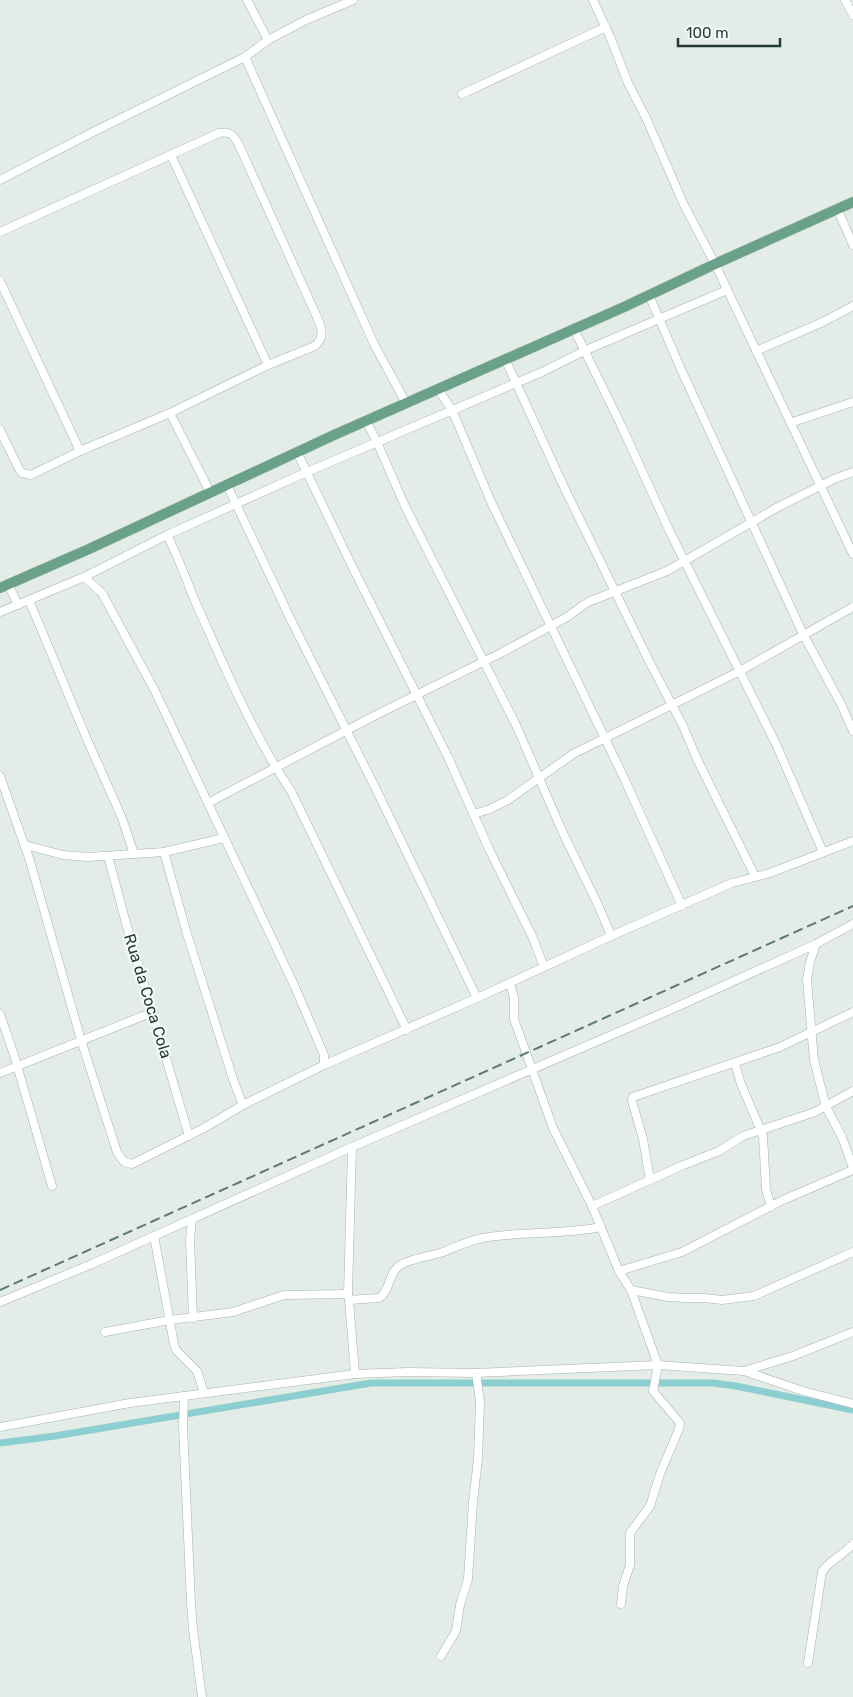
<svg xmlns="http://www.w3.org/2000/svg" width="853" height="1697" viewBox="0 0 853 1697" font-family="Rubik,sans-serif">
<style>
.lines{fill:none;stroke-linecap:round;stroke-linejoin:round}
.canal{stroke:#8ccfd0;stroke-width:7}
.minor-casing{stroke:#a6b4ad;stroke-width:9}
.major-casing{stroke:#c1c9c6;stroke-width:11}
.minor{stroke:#fff;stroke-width:8}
.major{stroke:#69a18a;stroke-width:10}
.rail{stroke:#5e796d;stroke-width:2;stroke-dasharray:10 5;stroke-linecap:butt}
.labels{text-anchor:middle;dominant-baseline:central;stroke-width:4.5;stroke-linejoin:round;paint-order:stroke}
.street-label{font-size:16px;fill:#233d32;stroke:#f3f9f5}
</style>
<rect width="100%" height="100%" fill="#e3ece7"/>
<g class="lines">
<path class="canal" d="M 0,1443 L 55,1436 L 371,1383 L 713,1383 L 736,1386 L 853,1410"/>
<g class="minor-casing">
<g id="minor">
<path d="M 247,0 L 268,40"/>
<path d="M 593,0 L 611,39 L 628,83 L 647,120 L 684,205 L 715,264 L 853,554"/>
<path d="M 845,0 L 853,15"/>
<path d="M 245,57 L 374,344 L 406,403"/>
<path d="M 462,94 L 606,27"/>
<path d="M 171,155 L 268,365"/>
<path d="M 0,180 L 93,132 L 245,57 L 268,40 L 306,20 L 353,0"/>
<path d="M 837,208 L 853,245"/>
<path d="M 0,232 L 219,133 C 229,131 233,134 238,143 L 317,317 C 322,328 325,337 315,346 L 268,365 L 170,413 L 80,451 L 31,475 L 22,473 L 19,469 L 0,430"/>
<path d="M 0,281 L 80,451"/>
<path d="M 649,295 L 680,367 L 803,634 L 841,704 L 853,731"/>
<path d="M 574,329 L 621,425 L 670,532 L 776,744 L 823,852"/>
<path d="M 756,351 L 823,322 L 853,306"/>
<path d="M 506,361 L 563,485 L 649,661 L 683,726 L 697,759 L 755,876"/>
<path d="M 438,389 L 452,410 L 492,504 L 624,778 L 682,906"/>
<path d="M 170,413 L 210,492"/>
<path d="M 366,421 L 377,442 L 405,506 L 516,725 L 563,833 L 599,907 L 611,936"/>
<path d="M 790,423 L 853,402"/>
<path d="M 297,452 L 352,566 L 448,757 L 489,849 L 532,936 L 544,967"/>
<path d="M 227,485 L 291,620 L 375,787 L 477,998"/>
<path d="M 167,535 C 178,556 186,579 195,601 C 223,663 253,735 291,791 L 407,1030"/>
<path d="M 84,577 L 102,593 L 155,691 L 295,987 L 324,1055 L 324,1065"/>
<path d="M 8,584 L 18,605"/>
<path d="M 29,600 L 86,737 L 122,818 L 134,854"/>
<path d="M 0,612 L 84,577 L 167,535 L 307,472 L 542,372 L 584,351 L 727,290"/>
<path d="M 0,776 L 30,861 L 81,1040 L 117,1152 L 124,1162 L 132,1164 L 204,1128 L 243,1105 L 324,1065 L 477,998 L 611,936 L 732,883 L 770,873 L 853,841"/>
<path d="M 208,803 L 376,715 L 501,653 L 567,617 L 588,602 L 667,571 L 778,507 L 834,479 L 853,472"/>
<path d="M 474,814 L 490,809 L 508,800 L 573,754 L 740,671 L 853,607"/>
<path d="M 25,845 L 63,855 L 88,857 L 164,852 L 224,838"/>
<path d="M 164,852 L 187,934 L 234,1082 L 243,1105"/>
<path d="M 108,856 L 126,923 L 189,1136"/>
<path d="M 816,944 L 810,962 L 807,980 L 814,1060 L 826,1107 L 842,1137 L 853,1168"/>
<path d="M 510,983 L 514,998 L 514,1019 L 553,1128 L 592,1206 L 619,1271 L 631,1290 L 658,1365 L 653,1391 L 680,1423 L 679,1429 L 660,1474 L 650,1506 L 630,1533 L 630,1565 L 623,1586 L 621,1604"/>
<path d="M 0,1014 L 14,1055 L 52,1186"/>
<path d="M 735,1063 L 741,1084 L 763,1136 L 766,1189 L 771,1207"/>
<path d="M 0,1073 L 153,1012"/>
<path d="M 650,1180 L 643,1139 L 632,1101 L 633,1097 L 780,1047 L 853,1012"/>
<path d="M 592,1206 L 681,1166 L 719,1151 L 743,1136 L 815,1112 L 853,1091"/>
<path d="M 192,1219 L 190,1240 L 193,1318"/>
<path d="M 154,1236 L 174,1344 L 176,1350 L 197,1371 L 204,1393"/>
<path d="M 619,1271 L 682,1252 L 783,1200 L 853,1170"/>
<path d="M 631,1290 L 668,1297 L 686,1298 L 704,1298 L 722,1300 L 754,1296 L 853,1252"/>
<path d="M 348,1294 L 352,1147"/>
<path d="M 349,1300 L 355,1374"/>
<path d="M 0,1302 L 92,1264 L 352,1147 L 672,1009 L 816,944 L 853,924"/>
<path d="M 105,1332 L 170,1320 L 233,1312 L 284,1295 L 348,1294 L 349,1300 L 379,1298 C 391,1290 388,1274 399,1266 C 411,1258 429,1257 443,1252 C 456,1247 468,1241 482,1238 C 522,1231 561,1235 601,1227"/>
<path d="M 744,1371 L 793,1356 L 853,1332"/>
<path d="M 184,1396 L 183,1426 L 191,1603 L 193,1629 L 202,1697"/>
<path d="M 0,1427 L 130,1403 L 355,1374 L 407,1372 L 476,1373 L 658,1365 L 744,1371 L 803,1391 L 853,1404"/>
<path d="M 441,1656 L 456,1631 L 460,1605 L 468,1579 L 473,1502 L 478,1459 L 480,1401 L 476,1373"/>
<path d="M 808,1663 L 822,1572 C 828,1561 844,1555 853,1544"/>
</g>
</g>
<g class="major-casing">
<path id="major" d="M 0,588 L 89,549 L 334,435 L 624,307 L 715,264 L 853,202"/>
</g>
<use href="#minor" class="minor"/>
<use href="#major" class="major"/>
<path class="rail" d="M 0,1290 L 853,906"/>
</g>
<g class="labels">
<g class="street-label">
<text transform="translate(148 996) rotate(73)">Rua da Coca Cola</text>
</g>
</g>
<path d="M678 38v8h102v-8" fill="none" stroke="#233d32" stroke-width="2.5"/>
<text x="686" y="38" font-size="15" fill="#233d32" stroke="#f3f9f5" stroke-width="4" paint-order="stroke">100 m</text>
</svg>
